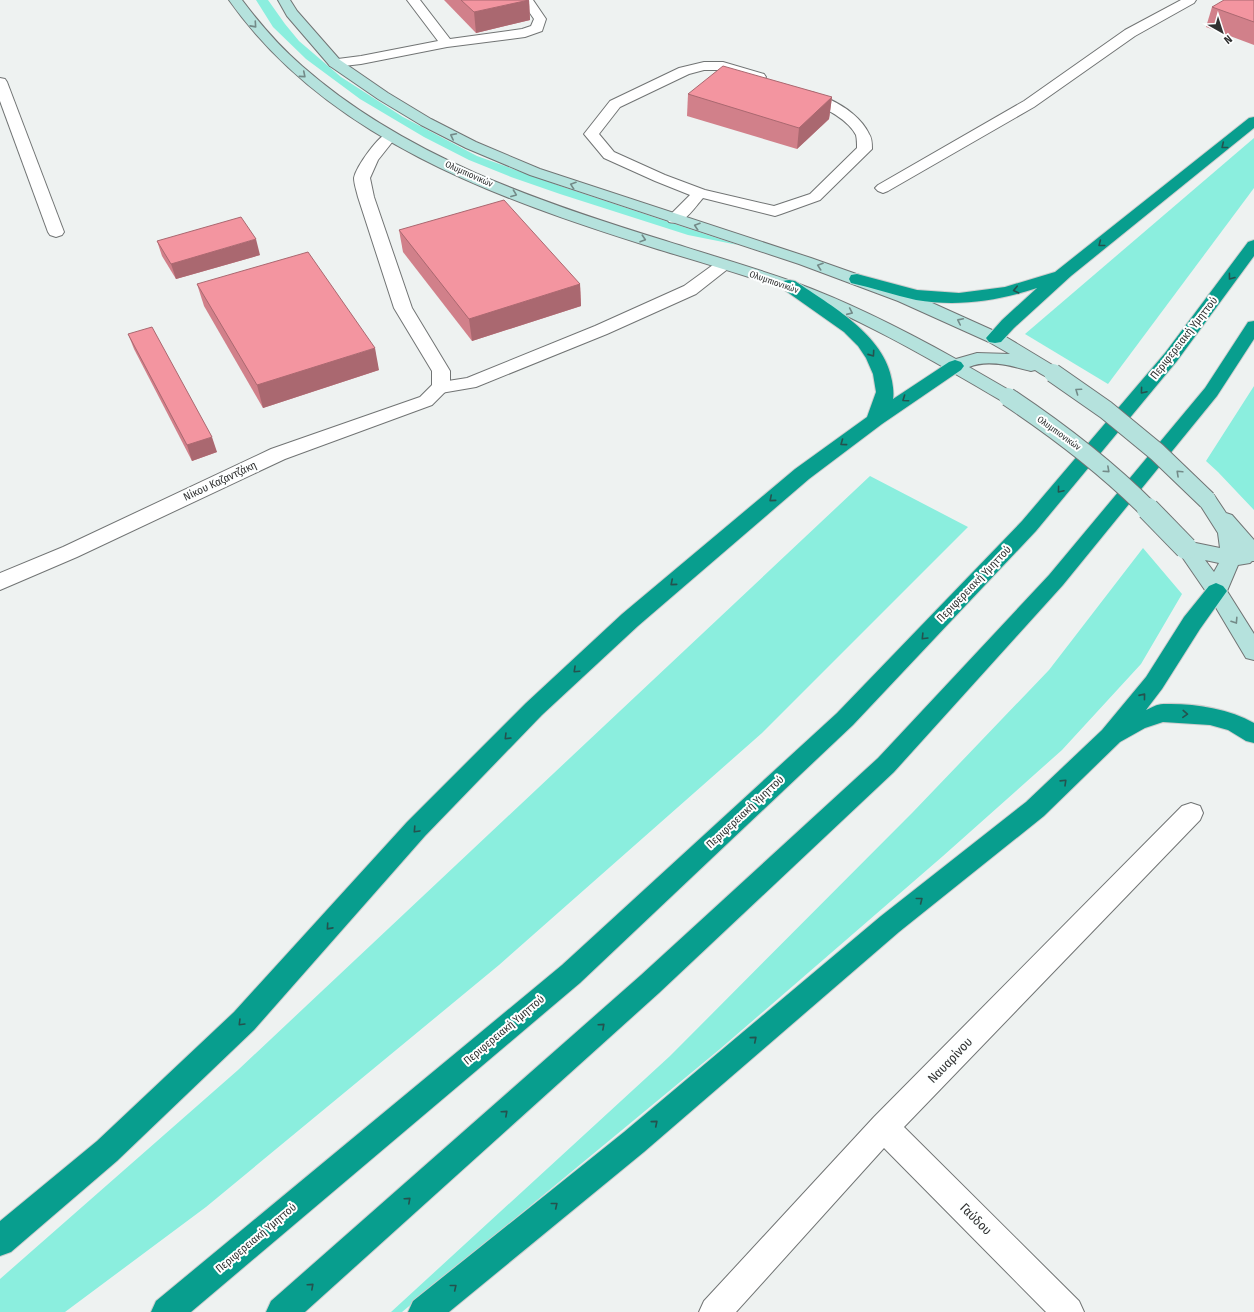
<svg xmlns="http://www.w3.org/2000/svg" width="1254" height="1312" viewBox="0 0 1254 1312" font-family="'Fira Sans Condensed',sans-serif">
<style>
.green{fill:#8beede}
.lines{fill:none;stroke-linecap:round;stroke-linejoin:round}
.service-casing{stroke:#717474;stroke-width:2}
.minor-casing{stroke:#717474;stroke-width:2}
.tertiary-casing{stroke:#717474;stroke-width:2}
.secondary-casing{stroke:#717474;stroke-width:2}
.motorway-casing{stroke:#cecece;stroke-width:2}
.service{fill:#fff;fill-rule:evenodd}
.minor{fill:#fff;fill-rule:evenodd}
.tertiary{fill:#fff;fill-rule:evenodd}
.secondary{fill:#b5e2dd;fill-rule:evenodd}
.motorway{fill:#089e8e;fill-rule:evenodd}
.secondary-bridge-far1-casing{stroke:#717474;stroke-width:20;stroke-linecap:butt}
.secondary-bridge-casing{stroke:#717474;stroke-width:24;stroke-linecap:butt}
.secondary-bridge-far1{stroke:#b5e2dd;stroke-width:18}
.secondary-bridge{stroke:#b5e2dd;stroke-width:22}
.wall{fill:#d1808a}
.shaded-wall{fill:#aa6870}
.building{fill:#f395a0;stroke:#aa6870}
.oneway{stroke:#738a88}
.oneway2{stroke:#25524e}
.labels{text-anchor:middle;dominant-baseline:central;stroke-width:4;stroke-linejoin:round;paint-order:stroke}
.far-street-label{font-size:9px;fill:#313232;stroke:#fdffff}
.street-label{font-size:11px;fill:#313232;stroke:#fdffff}
.near-street-label{font-size:13px;fill:#313232;stroke:#fdffff}
</style>
<rect width="100%" height="100%" fill="#eef2f1"/>
<g class="green">
<path d="M 256,0 L 268,0 L 285,24 L 299,41 L 341,77 L 403,117 L 477,156 L 566,188 L 738,245 L 688,235 L 560,194 L 511,177 L 469,160 L 424,137 L 360,99 L 306,59 L 273,27 Z"/>
<path d="M 1254,138 L 1254,188 L 1108,384 L 1025,334 Z"/>
<path d="M 1254,386 L 1254,510 L 1218,472 L 1206,461 Z"/>
<path d="M 870,476 L 968,527 L 762,733 L 499,965 L 206,1207 L 65,1312 L 0,1312 L 0,1279 L 238,1070 Z"/>
<path d="M 1143,548 L 1182,594 L 1141,664 L 1062,750 L 943,856 L 720,1049 L 402,1312 L 391,1312 L 670,1056 L 913,812 L 1049,670 Z"/>
</g>
<g class="lines">
<g class="service-casing">
<g id="service">
<path d="M 407,0 L 420,0 L 450,39 L 522,29 L 531,26 L 534,19 L 521,0 L 533,0 L 546,19 L 542,31 L 525,37 L 447,47 L 361,64 L 335,67 L 330,66 L 328,63 L 330,60 L 361,56 L 438,41 Z"/>
<path d="M 1181,0 L 1196,0 L 1194,3 L 1135,36 L 1034,107 L 888,191 L 883,193 L 878,191 L 875,188 L 878,185 L 1024,101 L 1125,30 Z"/>
<path d="M 704,62 L 723,62 L 764,74 L 766,77 L 764,80 L 759,81 L 722,70 L 704,70 L 689,74 L 620,107 L 599,134 L 614,152 L 665,175 L 705,190 L 774,206 L 810,194 L 857,148 C 857,144 857,139 856,135 C 847,117 817,104 799,97 L 797,94 L 799,91 C 812,88 843,105 853,114 C 859,119 866,127 869,134 C 872,138 872,144 872,149 L 820,200 L 781,214 L 775,216 L 703,198 C 694,208 684,226 669,222 L 667,219 L 669,216 L 690,195 L 655,181 L 604,158 L 584,134 L 610,101 L 679,68 Z"/>
<path d="M 0,78 L 5,79 L 7,82 L 64,232 L 62,235 L 56,237 L 50,235 L 48,232 L 0,101 Z"/>
</g>
</g>
<g class="minor-casing">
<g id="minor">
<path d="M 723,260 L 729,262 L 731,265 L 729,268 L 696,294 L 607,334 L 476,387 L 441,393 L 435,391 L 432,387 L 435,383 L 467,378 L 595,326 L 684,286 L 717,262 Z"/>
<path d="M 1191,803 L 1200,806 L 1203,813 L 1200,820 L 904,1127 L 1079,1301 L 1084,1312 L 1046,1312 L 884,1148 L 736,1312 L 699,1312 L 704,1301 L 874,1117 L 1182,806 Z"/>
</g>
</g>
<g class="tertiary-casing">
<path id="tertiary" d="M 390,132 L 395,133 L 397,136 L 378,160 L 370,178 L 374,197 L 412,308 L 450,371 L 450,387 L 432,405 L 285,459 L 77,557 L 0,590 L 0,573 L 63,547 L 271,449 L 420,397 L 432,385 L 432,371 L 394,308 L 358,197 C 357,192 354,184 354,178 C 356,167 379,134 390,132 Z"/>
</g>
<g class="secondary-casing">
<g id="secondary">
<path d="M 229,0 L 242,0 C 260,24 279,46 302,66 C 404,156 539,202 666,241 C 709,255 752,267 794,282 C 851,303 904,330 956,359 L 977,353 L 1010,354 L 989,342 L 898,301 L 799,264 L 530,175 L 466,148 L 421,125 L 378,99 L 330,66 L 287,16 L 278,0 L 290,0 L 297,11 L 340,60 L 388,93 L 431,119 L 476,142 L 540,169 L 811,258 L 910,293 L 1001,334 L 1059,369 L 1062,373 L 1059,377 C 1049,380 1043,375 1035,370 L 1031,371 C 1012,366 988,359 969,367 L 1014,393 L 1017,397 L 1014,401 L 1008,403 L 1002,401 C 930,359 859,317 781,288 C 739,273 696,261 654,248 C 498,199 327,139 229,0 Z"/>
<path d="M 1207,493 L 1214,495 L 1226,513 L 1232,515 L 1254,540 L 1254,561 L 1252,561 L 1250,563 L 1238,565 L 1227,591 L 1254,634 L 1254,660 L 1246,658 L 1209,596 L 1176,548 L 1179,543 L 1186,541 L 1220,548 L 1218,533 L 1197,500 L 1200,495 ZM 1205,560 L 1219,563 L 1214,572 Z"/>
</g>
</g>
<g class="motorway-casing">
<g id="motorway">
<path d="M 1254,117 L 1254,128 L 1071,276 L 1014,328 L 1001,342 L 995,343 L 989,342 L 986,338 L 1002,320 L 1037,288 C 999,301 957,307 916,300 C 894,295 873,288 851,283 L 849,279 L 851,275 L 857,274 L 917,290 L 959,293 L 1005,287 L 1055,272 L 1249,118 Z"/>
<path d="M 1254,240 L 1254,256 L 1177,361 L 1036,531 L 853,725 L 580,983 L 191,1312 L 151,1312 L 156,1301 L 562,965 L 837,713 L 1022,521 L 1165,353 L 1248,242 Z"/>
<path d="M 789,280 L 795,281 C 830,305 885,335 892,381 C 893,387 894,393 893,399 L 949,362 L 955,360 L 961,362 L 964,366 L 961,370 L 882,424 L 809,479 L 638,626 L 542,715 L 425,836 L 254,1030 L 117,1161 L 11,1252 L 0,1256 L 0,1221 L 97,1141 L 234,1012 L 407,822 L 526,703 L 622,614 L 795,469 L 867,417 L 876,392 L 873,374 L 866,358 L 858,346 L 844,332 L 783,289 L 781,285 L 783,281 Z"/>
<path d="M 1254,321 L 1254,339 L 1217,396 L 1063,585 L 894,772 L 659,993 L 305,1312 L 266,1312 L 271,1301 L 641,975 L 878,758 L 1049,575 L 1205,388 L 1248,322 Z"/>
<path d="M 1216,583 L 1223,586 L 1227,591 L 1200,629 L 1162,689 L 1146,710 C 1151,708 1157,704 1163,704 C 1193,703 1228,708 1254,723 L 1254,743 L 1246,741 L 1228,730 L 1210,725 L 1163,722 L 1145,728 L 1120,742 L 1044,816 L 899,932 L 644,1152 L 449,1312 L 408,1312 L 413,1301 L 624,1132 L 881,916 L 1026,802 L 1102,730 L 1146,677 L 1184,617 L 1209,586 Z"/>
</g>
</g>
<use href="#service" class="service"/>
<use href="#minor" class="minor"/>
<use href="#tertiary" class="tertiary"/>
<use href="#secondary" class="secondary"/>
<use href="#motorway" class="motorway"/>
<g class="secondary-bridge-far1-casing">
<g id="secondary-bridge-far1">
<path d="M 1053,373 L 1106,410 L 1157,452 L 1207,500"/>
<path d="M 1008,397 C 1059,431 1106,467 1149,510"/>
</g>
</g>
<g class="secondary-bridge-casing">
<path id="secondary-bridge" d="M 1148,509 L 1186,548"/>
</g>
<use href="#secondary-bridge-far1" class="secondary-bridge-far1"/>
<use href="#secondary-bridge" class="secondary-bridge"/>
</g>
<g class="wall">
<path d="M 444,0 L 529,0 L 530,20 L 476,33 Z"/>
<path d="M 1254,0 L 1254,45 L 1206,27 L 1212,7 Z"/>
<path d="M 688,94 L 832,97 L 829,119 L 797,149 L 687,116 Z"/>
<path d="M 399,230 L 580,284 L 581,306 L 472,341 L 403,252 Z"/>
<path d="M 157,241 L 260,255 L 176,279 L 162,256 Z"/>
<path d="M 197,284 L 379,370 L 263,408 L 204,306 Z"/>
<path d="M 128,334 L 217,452 L 192,461 L 134,349 Z"/>
</g>
<g class="shaded-wall">
<path d="M 529,0 L 530,20 L 476,33 L 474,12 Z"/>
<path d="M 832,97 L 829,119 L 797,149 L 799,128 Z"/>
<path d="M 256,239 L 260,255 L 176,279 L 171,264 Z"/>
<path d="M 580,284 L 581,306 L 472,341 L 469,319 Z"/>
<path d="M 375,348 L 379,370 L 263,408 L 257,385 Z"/>
<path d="M 212,437 L 217,452 L 192,461 L 187,445 Z"/>
</g>
<g class="building">
<path d="M 461,0 L 529,0 L 474,12 Z"/>
<path d="M 1224,0 L 1254,0 L 1254,22 L 1212,7 Z"/>
<path d="M 723,66 L 832,97 L 799,128 L 688,94 Z"/>
<path d="M 504,200 L 580,284 L 469,319 L 399,230 Z"/>
<path d="M 241,217 L 256,239 L 171,264 L 157,241 Z"/>
<path d="M 308,252 L 375,348 L 257,385 L 197,284 Z"/>
<path d="M 152,327 L 212,437 L 187,445 L 128,334 Z"/>
</g>
<defs><path id="oneway-chevron" d="M-2-3.5L2.5 0L-2 3.5" fill="none" stroke-width="1.6" stroke-linecap="round" stroke-linejoin="round"/></defs>
<g class="oneway">
<use href="#oneway-chevron" transform="translate(254 25) rotate(48)"/>
<use href="#oneway-chevron" transform="translate(303 75) rotate(40)"/>
<use href="#oneway-chevron" transform="translate(453 136) rotate(-153)"/>
<use href="#oneway-chevron" transform="translate(573 185) rotate(-161)"/>
<use href="#oneway-chevron" transform="translate(514 194) rotate(21)"/>
<use href="#oneway-chevron" transform="translate(697 226) rotate(-162)"/>
<use href="#oneway-chevron" transform="translate(643 239) rotate(18)"/>
<use href="#oneway-chevron" transform="translate(820 266) rotate(-161)"/>
<use href="#oneway-chevron" transform="translate(850 312) rotate(24)"/>
<use href="#oneway-chevron" transform="translate(960 321) rotate(-154)"/>
<use href="#oneway-chevron" transform="translate(1078 391) rotate(-145)"/>
<use href="#oneway-chevron" transform="translate(1107 470) rotate(42)"/>
<use href="#oneway-chevron" transform="translate(1179 473) rotate(-137)"/>
<use href="#oneway-chevron" transform="translate(1235 621) rotate(57)"/>
</g>
<g class="oneway2">
<use href="#oneway-chevron" transform="translate(1224 146) rotate(141)"/>
<use href="#oneway-chevron" transform="translate(1101 244) rotate(142)"/>
<use href="#oneway-chevron" transform="translate(1231 277) rotate(127)"/>
<use href="#oneway-chevron" transform="translate(1016 290) rotate(167)"/>
<use href="#oneway-chevron" transform="translate(872 354) rotate(55)"/>
<use href="#oneway-chevron" transform="translate(1143 391) rotate(130)"/>
<use href="#oneway-chevron" transform="translate(905 399) rotate(145)"/>
<use href="#oneway-chevron" transform="translate(843 443) rotate(144)"/>
<use href="#oneway-chevron" transform="translate(1060 490) rotate(130)"/>
<use href="#oneway-chevron" transform="translate(772 499) rotate(140)"/>
<use href="#oneway-chevron" transform="translate(673 583) rotate(140)"/>
<use href="#oneway-chevron" transform="translate(924 637) rotate(134)"/>
<use href="#oneway-chevron" transform="translate(576 670) rotate(137)"/>
<use href="#oneway-chevron" transform="translate(1143 696) rotate(-51)"/>
<use href="#oneway-chevron" transform="translate(1185 714) rotate(3)"/>
<use href="#oneway-chevron" transform="translate(507 737) rotate(135)"/>
<use href="#oneway-chevron" transform="translate(1064 782) rotate(-44)"/>
<use href="#oneway-chevron" transform="translate(416 830) rotate(133)"/>
<use href="#oneway-chevron" transform="translate(920 900) rotate(-38)"/>
<use href="#oneway-chevron" transform="translate(329 927) rotate(132)"/>
<use href="#oneway-chevron" transform="translate(241 1023) rotate(135)"/>
<use href="#oneway-chevron" transform="translate(602 1026) rotate(-42)"/>
<use href="#oneway-chevron" transform="translate(754 1039) rotate(-40)"/>
<use href="#oneway-chevron" transform="translate(505 1113) rotate(-42)"/>
<use href="#oneway-chevron" transform="translate(655 1123) rotate(-40)"/>
<use href="#oneway-chevron" transform="translate(408 1200) rotate(-42)"/>
<use href="#oneway-chevron" transform="translate(555 1205) rotate(-39)"/>
<use href="#oneway-chevron" transform="translate(311 1286) rotate(-42)"/>
<use href="#oneway-chevron" transform="translate(454 1287) rotate(-39)"/>
</g>
<g class="labels">
<g class="far-street-label">
<text transform="translate(469 174) rotate(24)">Ολυμπιονικών</text>
<text transform="translate(774 282) rotate(19)">Ολυμπιονικών</text>
<text transform="translate(1059 433) rotate(36)">Ολυμπιονικών</text>
</g>
<g class="street-label">
<text transform="translate(1184 338) rotate(-52)">Περιφερειακή Υμηττού</text>
<text transform="translate(220 481) rotate(-25)">Νίκου Καζαντζάκη</text>
<text transform="translate(974 584) rotate(-46)">Περιφερειακή Υμηττού</text>
<text transform="translate(745 812) rotate(-43)">Περιφερειακή Υμηττού</text>
<text transform="translate(504 1030) rotate(-40)">Περιφερειακή Υμηττού</text>
<text transform="translate(256 1238) rotate(-40)">Περιφερειακή Υμηττού</text>
</g>
<g class="near-street-label">
<text transform="translate(950 1060) rotate(-46)">Ναυαρίνου</text>
<text transform="translate(976 1219) rotate(45)">Γαύδου</text>
</g>
</g>
<g transform="translate(1222 32) rotate(141)" stroke="#fdffff" stroke-width="3" paint-order="stroke">
<path d="M0-3L7 15L0 10L-7 15Z" fill="#313232"/>
<text y="-6" font-size="11" font-weight="bold" text-anchor="middle" fill="#313232">N</text>
</g>
</svg>
